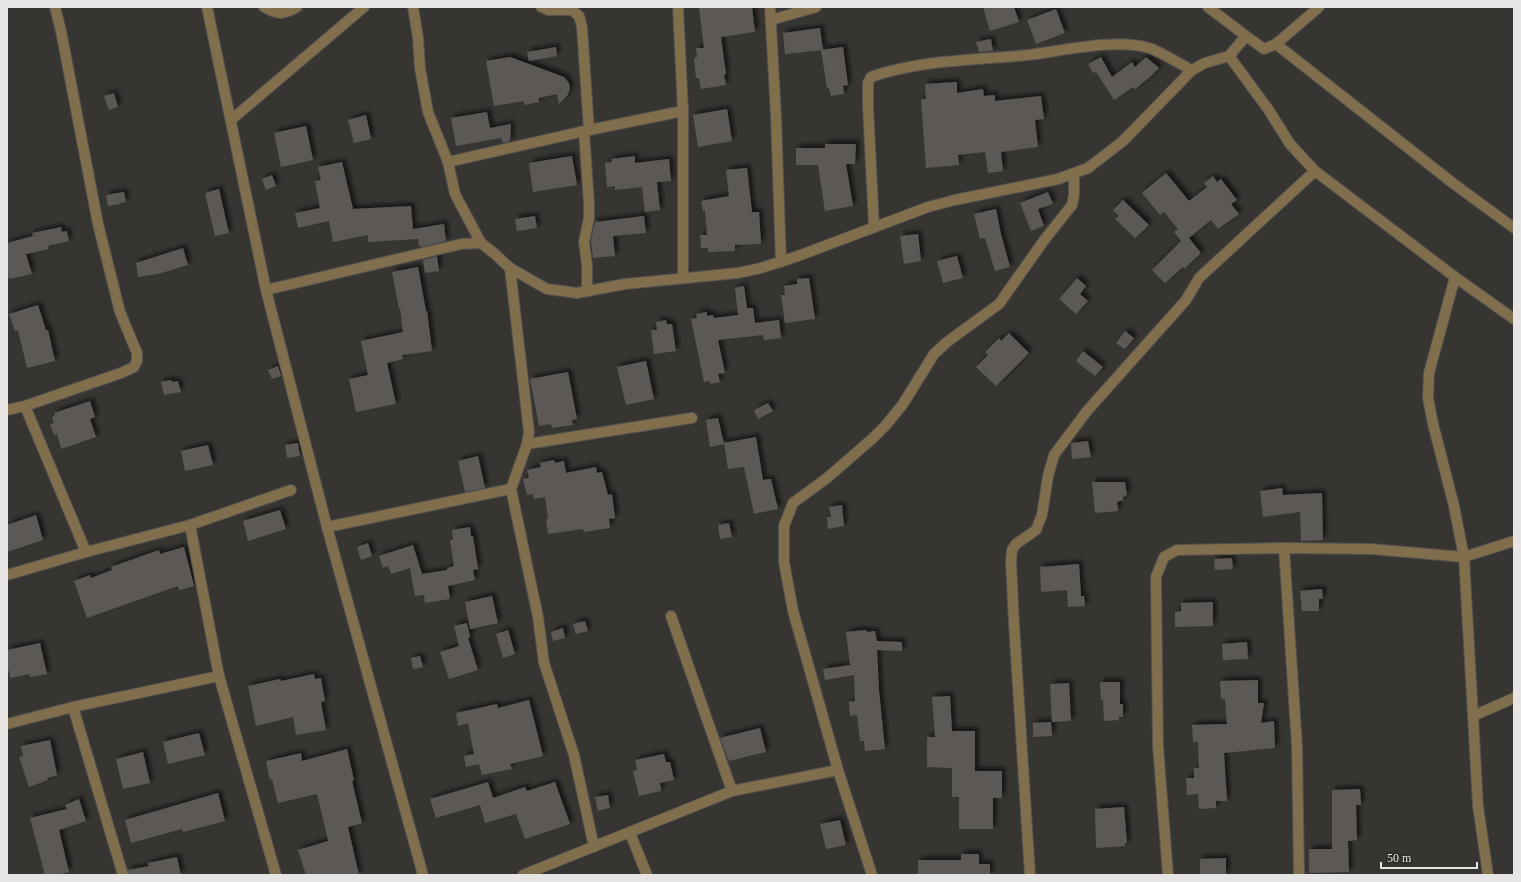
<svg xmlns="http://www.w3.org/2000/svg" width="1521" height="882" viewBox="0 0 1521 882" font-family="'Times New Roman',serif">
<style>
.building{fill:#5b5955;filter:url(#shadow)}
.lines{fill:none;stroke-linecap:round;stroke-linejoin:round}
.minor-casing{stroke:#53514e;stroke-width:12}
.minor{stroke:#806e4c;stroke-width:10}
</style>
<defs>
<filter id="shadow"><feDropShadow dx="3.5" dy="-3.5" stdDeviation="2" flood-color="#0009"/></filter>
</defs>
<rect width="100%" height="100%" fill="#373532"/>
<g class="building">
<path d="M 699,7 L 752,7 L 755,32 L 721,37 L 726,74 L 724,75 L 726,85 L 701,89 L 699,78 L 696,78 L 694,58 L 697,57 L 696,48 L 704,48 Z"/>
<path d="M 983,7 L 1014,7 L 1019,22 L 990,31 Z"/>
<path d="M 1056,9 L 1065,33 L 1036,44 L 1027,20 Z"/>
<path d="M 820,28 L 823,50 L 785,54 L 783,33 Z"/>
<path d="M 991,39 L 993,51 L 979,52 L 976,42 Z"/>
<path d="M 556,47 L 557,56 L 529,61 L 527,52 Z"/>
<path d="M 843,47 L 848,85 L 843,86 L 844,94 L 831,96 L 829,88 L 827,88 L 821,50 Z"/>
<path d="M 510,57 L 564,77 L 569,83 L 570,89 L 567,96 L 559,104 L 557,94 L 539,98 L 539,102 L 524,105 L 524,101 L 494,106 L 486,61 Z"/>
<path d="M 1101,57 L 1112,77 L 1132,62 L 1135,67 L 1146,57 L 1159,68 L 1150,77 L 1135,89 L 1133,87 L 1114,100 L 1096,72 L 1093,73 L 1088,64 Z"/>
<path d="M 957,82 L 957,93 L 983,89 L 984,96 L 995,95 L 995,101 L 1041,96 L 1044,119 L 1035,120 L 1038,147 L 1001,152 L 1003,171 L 988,173 L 985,152 L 958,155 L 959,165 L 926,168 L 921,99 L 926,99 L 925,84 Z"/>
<path d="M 114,93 L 118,107 L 109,110 L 104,96 Z"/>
<path d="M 727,109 L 732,141 L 698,147 L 693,115 Z"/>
<path d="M 487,112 L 490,128 L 511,124 L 510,141 L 503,143 L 501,138 L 456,146 L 451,118 Z"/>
<path d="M 366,115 L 371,139 L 354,143 L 348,120 Z"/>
<path d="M 306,126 L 313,160 L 281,167 L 274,133 Z"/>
<path d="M 825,144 L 856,144 L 855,164 L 846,164 L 853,206 L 825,211 L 818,165 L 796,165 L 796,148 L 825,148 Z"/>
<path d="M 572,156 L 577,185 L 533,192 L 529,163 Z"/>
<path d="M 635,156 L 635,163 L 669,159 L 671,181 L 657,182 L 660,210 L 645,212 L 642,187 L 615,190 L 615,186 L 607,187 L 605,163 L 612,162 L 611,159 Z"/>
<path d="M 342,162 L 353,209 L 411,206 L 413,229 L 444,224 L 446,241 L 421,247 L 421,246 L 419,246 L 418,239 L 368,242 L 368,235 L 333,242 L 329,221 L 298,228 L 295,213 L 320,208 L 315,181 L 321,180 L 318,167 Z"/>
<path d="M 747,168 L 752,212 L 759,212 L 761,244 L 735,245 L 735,251 L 708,252 L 708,248 L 701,248 L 700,235 L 707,235 L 705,210 L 703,211 L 701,201 L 729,196 L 726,170 Z"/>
<path d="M 1166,173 L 1189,201 L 1207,187 L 1204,183 L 1213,176 L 1217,182 L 1221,179 L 1237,200 L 1231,204 L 1239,214 L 1218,229 L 1211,220 L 1189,238 L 1201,253 L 1184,269 L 1183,267 L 1165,283 L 1152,270 L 1181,241 L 1174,232 L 1178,229 L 1164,212 L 1160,215 L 1142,193 Z"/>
<path d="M 272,175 L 276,186 L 266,190 L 262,179 Z"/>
<path d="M 219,189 L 229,233 L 215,236 L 205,193 Z"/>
<path d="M 124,192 L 126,202 L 119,203 L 120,204 L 108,206 L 106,195 Z"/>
<path d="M 1048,192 L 1053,204 L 1038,209 L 1044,226 L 1031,231 L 1020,203 Z"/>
<path d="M 1123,200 L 1149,225 L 1135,238 L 1115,219 L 1119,216 L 1113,210 Z"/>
<path d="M 996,209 L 1001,234 L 1010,267 L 995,271 L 985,238 L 980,239 L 974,214 Z"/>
<path d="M 535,216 L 537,228 L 517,231 L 515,219 Z"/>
<path d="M 644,216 L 646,233 L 613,236 L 615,256 L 593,258 L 591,240 L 595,222 Z"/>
<path d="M 61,227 L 62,232 L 67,231 L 69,241 L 48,246 L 49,249 L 26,254 L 32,274 L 9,279 L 7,272 L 7,243 L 33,236 L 32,233 Z"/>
<path d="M 918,234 L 921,261 L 904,264 L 900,236 Z"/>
<path d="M 183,248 L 188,265 L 158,274 L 138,277 L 136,263 Z"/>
<path d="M 437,256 L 439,271 L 425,273 L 423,260 Z"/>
<path d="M 957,256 L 963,278 L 943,283 L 937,261 Z"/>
<path d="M 418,267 L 426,311 L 427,311 L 432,351 L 402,355 L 403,359 L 387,363 L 396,404 L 356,412 L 349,379 L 368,375 L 361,341 L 403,332 L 400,308 L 399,309 L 392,272 Z"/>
<path d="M 809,278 L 815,319 L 785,323 L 781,295 L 785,295 L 784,286 L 797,284 L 797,279 Z"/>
<path d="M 1077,278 L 1086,286 L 1080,294 L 1088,301 L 1076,314 L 1059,299 Z"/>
<path d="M 744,286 L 747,308 L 753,308 L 755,323 L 779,320 L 781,338 L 764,340 L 763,335 L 718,340 L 725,373 L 718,374 L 720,382 L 710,384 L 710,381 L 704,382 L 691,319 L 697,318 L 696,314 L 707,312 L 707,316 L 713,315 L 714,318 L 738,315 L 735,288 Z"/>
<path d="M 38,305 L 46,330 L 48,330 L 55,361 L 27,368 L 18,330 L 15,331 L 9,314 Z"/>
<path d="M 666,320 L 667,324 L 672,324 L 676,351 L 654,354 L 651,330 L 657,330 L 656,322 Z"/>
<path d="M 1125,331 L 1134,338 L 1125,349 L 1116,343 Z"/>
<path d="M 1009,333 L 1029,353 L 996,386 L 976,367 L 988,355 L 985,352 L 999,338 L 1001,341 Z"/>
<path d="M 1083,351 L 1103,367 L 1095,376 L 1076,361 Z"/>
<path d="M 646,361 L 654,399 L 626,405 L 617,367 Z"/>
<path d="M 278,366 L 281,376 L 272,379 L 268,370 Z"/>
<path d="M 568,372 L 577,419 L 572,420 L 573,425 L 552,428 L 551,424 L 539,426 L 530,379 Z"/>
<path d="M 171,380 L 172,382 L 178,381 L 181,392 L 164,395 L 161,382 Z"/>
<path d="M 90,401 L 95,417 L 90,419 L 96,437 L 61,449 L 57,434 L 54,435 L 50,424 L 54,423 L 52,417 L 55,415 L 54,413 Z"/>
<path d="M 768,403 L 773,411 L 758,419 L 754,410 Z"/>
<path d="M 718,418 L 724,444 L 710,447 L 706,420 Z"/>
<path d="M 756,437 L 763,480 L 771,479 L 778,509 L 754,514 L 744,467 L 728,469 L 724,443 Z"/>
<path d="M 1088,441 L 1091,457 L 1072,459 L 1071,443 Z"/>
<path d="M 298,443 L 300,456 L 287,458 L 285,445 Z"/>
<path d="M 208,445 L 213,465 L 185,471 L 181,451 Z"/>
<path d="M 478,456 L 485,488 L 465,492 L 458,461 Z"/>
<path d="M 554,460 L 555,463 L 564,461 L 566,473 L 596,467 L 597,473 L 602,472 L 608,495 L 612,494 L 615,518 L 609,519 L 610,528 L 584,532 L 583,529 L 548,534 L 546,519 L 548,519 L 545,497 L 534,499 L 533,494 L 527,495 L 523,479 L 529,478 L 527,470 L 541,467 L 540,463 Z"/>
<path d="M 1092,482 L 1125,482 L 1127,495 L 1123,497 L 1123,500 L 1117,502 L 1118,511 L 1095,513 Z"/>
<path d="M 1282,488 L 1283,495 L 1322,493 L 1323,540 L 1301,541 L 1300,512 L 1263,517 L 1260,491 Z"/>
<path d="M 842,505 L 844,526 L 828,529 L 827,517 L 831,517 L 829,507 Z"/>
<path d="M 280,510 L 286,529 L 248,541 L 243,521 Z"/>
<path d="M 36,515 L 43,540 L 7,552 L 7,525 Z"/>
<path d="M 729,523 L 732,537 L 720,539 L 718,525 Z"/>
<path d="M 470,527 L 471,536 L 473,536 L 478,569 L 473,570 L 475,580 L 448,586 L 450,599 L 425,603 L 424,595 L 415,596 L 410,568 L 391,574 L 388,566 L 383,568 L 379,556 L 413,545 L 422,574 L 447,570 L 447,568 L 454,566 L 450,540 L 453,540 L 452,530 Z"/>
<path d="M 368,543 L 372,556 L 361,560 L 357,547 Z"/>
<path d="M 184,547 L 194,586 L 179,590 L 178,586 L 87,618 L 74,581 L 90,575 L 91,578 L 112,570 L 111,567 L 159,550 L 160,554 Z"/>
<path d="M 1232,558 L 1233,569 L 1215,570 L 1214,559 Z"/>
<path d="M 1079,564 L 1081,596 L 1084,596 L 1085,606 L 1068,607 L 1067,590 L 1041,592 L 1040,567 Z"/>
<path d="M 1322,589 L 1323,599 L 1319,599 L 1319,611 L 1302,611 L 1300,591 Z"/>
<path d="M 492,596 L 498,623 L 470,629 L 465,602 Z"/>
<path d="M 1213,602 L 1213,626 L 1175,627 L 1175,612 L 1181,611 L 1181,603 Z"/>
<path d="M 585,621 L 588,631 L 576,634 L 573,624 Z"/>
<path d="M 467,623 L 470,637 L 468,638 L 478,670 L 449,679 L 440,652 L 459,646 L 454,626 Z"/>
<path d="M 563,628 L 565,638 L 553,641 L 551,632 Z"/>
<path d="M 508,630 L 515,654 L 503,658 L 496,634 Z"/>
<path d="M 866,630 L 867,632 L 875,631 L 877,641 L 902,642 L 902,651 L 877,650 L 879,690 L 885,749 L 865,751 L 864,741 L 860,741 L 857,715 L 850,716 L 849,702 L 855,701 L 854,675 L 825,680 L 823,669 L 850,665 L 846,632 Z"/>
<path d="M 1247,642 L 1248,659 L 1223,660 L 1222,644 Z"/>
<path d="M 40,643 L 47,674 L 30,677 L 29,674 L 10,678 L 7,664 L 7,650 Z"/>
<path d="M 420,656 L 423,667 L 413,669 L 411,658 Z"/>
<path d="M 314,674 L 315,679 L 321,678 L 325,701 L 321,702 L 326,730 L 296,735 L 293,717 L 256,726 L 248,686 L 280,679 L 281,681 Z"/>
<path d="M 1258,680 L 1258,703 L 1264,703 L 1261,723 L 1274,721 L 1275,748 L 1224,753 L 1227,801 L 1216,801 L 1216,808 L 1199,809 L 1198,794 L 1187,795 L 1186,778 L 1194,778 L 1194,768 L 1199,768 L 1198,742 L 1193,742 L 1192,725 L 1227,724 L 1225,699 L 1221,699 L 1220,681 Z"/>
<path d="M 1100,682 L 1120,682 L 1120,704 L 1123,704 L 1123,717 L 1119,717 L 1119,720 L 1104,721 L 1103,700 L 1101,700 Z"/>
<path d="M 1069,683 L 1071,721 L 1052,722 L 1050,684 Z"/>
<path d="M 950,696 L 952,731 L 975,731 L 975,771 L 1002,771 L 1002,798 L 993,798 L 993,829 L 959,829 L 959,797 L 952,797 L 952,768 L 927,767 L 927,737 L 935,737 L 932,697 Z"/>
<path d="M 529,700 L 543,756 L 510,764 L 512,769 L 482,775 L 479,764 L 466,767 L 464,756 L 474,754 L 468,723 L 458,726 L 456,713 L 497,704 L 498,708 Z"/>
<path d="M 1051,722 L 1052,736 L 1033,737 L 1033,723 Z"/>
<path d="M 760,728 L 766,752 L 729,761 L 720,738 Z"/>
<path d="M 199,733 L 205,755 L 168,764 L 163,742 Z"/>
<path d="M 50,740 L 57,775 L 47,778 L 48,780 L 29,787 L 19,757 L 23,756 L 21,746 Z"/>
<path d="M 347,749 L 354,780 L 352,781 L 362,823 L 348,827 L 359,875 L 306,875 L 298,850 L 328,841 L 328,840 L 317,794 L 278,803 L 272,779 L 270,780 L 266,761 L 301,753 L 302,761 Z"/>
<path d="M 143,752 L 150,783 L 123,789 L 116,759 Z"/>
<path d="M 664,754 L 666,762 L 670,762 L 674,780 L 660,783 L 661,791 L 639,796 L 633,771 L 637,770 L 635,760 Z"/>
<path d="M 488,782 L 493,798 L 525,787 L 527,791 L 555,782 L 570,824 L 525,839 L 516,814 L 485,823 L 480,805 L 436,818 L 430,799 Z"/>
<path d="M 1360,789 L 1361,805 L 1356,805 L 1357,840 L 1348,841 L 1349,872 L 1309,873 L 1309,849 L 1332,849 L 1332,790 Z"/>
<path d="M 218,793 L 225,821 L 183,832 L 182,829 L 131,843 L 125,820 Z"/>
<path d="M 608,795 L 610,808 L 598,811 L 595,797 Z"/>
<path d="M 79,799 L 86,821 L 59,830 L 69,872 L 57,875 L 45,875 L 30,818 L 67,809 L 65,805 Z"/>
<path d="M 1124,807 L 1127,843 L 1125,843 L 1125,846 L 1096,848 L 1095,809 Z"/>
<path d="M 840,820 L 846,845 L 826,849 L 820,824 Z"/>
<path d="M 961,854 L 979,854 L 979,864 L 990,864 L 990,875 L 918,875 L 918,860 L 961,860 Z"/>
<path d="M 177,857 L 181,875 L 129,875 L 128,870 L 149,866 L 148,863 Z"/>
<path d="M 1226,858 L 1226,875 L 1200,875 L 1200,859 Z"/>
</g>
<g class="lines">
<g class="minor-casing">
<g id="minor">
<path d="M 207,7 L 266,290 L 327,527 L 423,875"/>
<path d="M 264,7 C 278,15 283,15 297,7"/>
<path d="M 413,7 L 418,38 L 420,68 L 428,112 L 448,162 L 455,194 L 481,243"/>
<path d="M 541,7 L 548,10 L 572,10 L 579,16 L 582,27 L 589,130"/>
<path d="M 678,7 L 683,111 L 683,278"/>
<path d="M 770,7 L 776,116 L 781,262"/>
<path d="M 1208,7 L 1246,36"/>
<path d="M 771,20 L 816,7"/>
<path d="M 1276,44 L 1454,184 L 1514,228"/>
<path d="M 1229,56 L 1268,109 L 1290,144 L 1315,171 L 1455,277 L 1514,319"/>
<path d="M 231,120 L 364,7"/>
<path d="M 584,131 L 589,204 L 589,218 L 584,242 L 587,265 L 587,291"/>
<path d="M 448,162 L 589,130 L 683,111"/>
<path d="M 874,227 L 868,106 L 868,83 L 871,77 C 918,60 978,60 1028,55 C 1062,51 1116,38 1149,48 C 1162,52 1179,64 1192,70"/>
<path d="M 510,268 L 529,432 L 527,444 L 511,489 L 538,617 L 544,663 L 574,755 L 594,847"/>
<path d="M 1455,277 L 1429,373 L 1428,398 L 1433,424 L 1454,506 L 1464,557 L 1473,716"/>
<path d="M 266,290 L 461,244 L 481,243 L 495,254 L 510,268 L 547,289 L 577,293 L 625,284 L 738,273 L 761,268 L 798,256 L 928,207 L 955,200 L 1058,179 L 1088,168 L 1123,141 L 1192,70 L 1205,63 L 1229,56 L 1246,36 L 1264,49 L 1276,44 L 1319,7"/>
<path d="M 25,406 L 86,552"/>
<path d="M 7,410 L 25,406 L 121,373 L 134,367 L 137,361 L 137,353 L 120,312 L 98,224 L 61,31 L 55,7"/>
<path d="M 527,444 L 692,418"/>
<path d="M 190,525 L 219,676 L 276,875"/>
<path d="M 327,527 L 511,489"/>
<path d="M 1284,548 L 1297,746 L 1299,875"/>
<path d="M 7,575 L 86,552 L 190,525 L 291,490"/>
<path d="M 671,616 L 732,791"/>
<path d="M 73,707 L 123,875"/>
<path d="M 7,724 L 73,707 L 219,676"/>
<path d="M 838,770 L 793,611 L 784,562 L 784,526 L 793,503 L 827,478 L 872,439 L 886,425 L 903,404 L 934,354 L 947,342 L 999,304 L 1045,239 L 1072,205 L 1074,195 L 1074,174"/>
<path d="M 630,833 L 647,875"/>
<path d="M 523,875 L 732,791 L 838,770 L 872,875"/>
<path d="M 1030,875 L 1014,624 L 1011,562 L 1012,550 L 1016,544 L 1036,530 L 1042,515 L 1048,476 L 1054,455 L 1087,411 L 1186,300 L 1199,278 L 1315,171"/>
<path d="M 1168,875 L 1158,746 L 1156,577 L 1164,557 L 1177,550 L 1284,548 L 1371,549 L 1464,557 L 1514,541"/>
<path d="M 1488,875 L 1478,806 L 1473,716 L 1514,698"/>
</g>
</g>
<use href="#minor" class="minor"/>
</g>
<rect width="1521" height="882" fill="none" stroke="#e6e5e3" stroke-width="16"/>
<path d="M1381 862v6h96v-6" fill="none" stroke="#e6e5e3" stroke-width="2"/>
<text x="1387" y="862" font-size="12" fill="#e6e5e3" stroke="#2d2b28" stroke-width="3" paint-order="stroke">50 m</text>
</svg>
